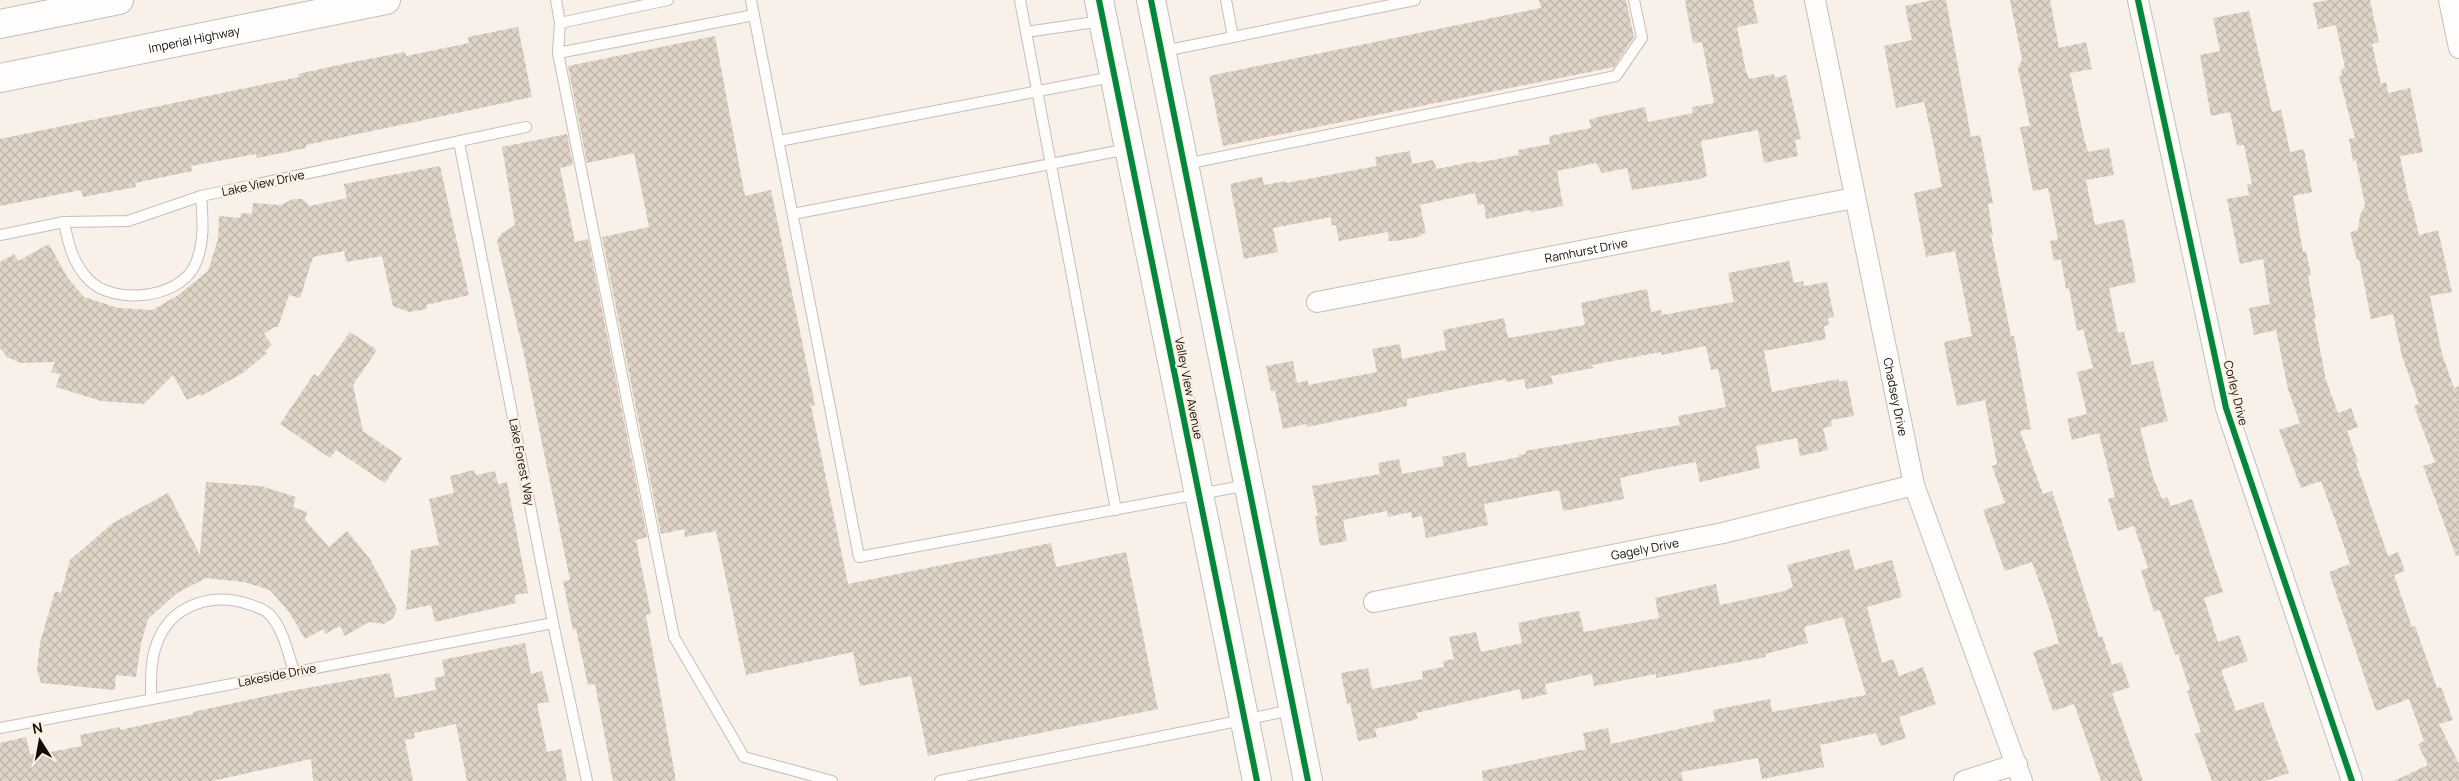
<svg xmlns="http://www.w3.org/2000/svg" width="2459" height="781" viewBox="0 0 2459 781" font-family="Manrope,sans-serif">
<style>
.building{fill:url(#building-cross-hatch)}
.lines{fill:none;stroke-linecap:round;stroke-linejoin:round}
.service-casing{stroke:#c4bfb9;stroke-width:12}
.minor-casing{stroke:#c4bfb9;stroke-width:22}
.secondary-casing{stroke:#c4bfb9;stroke-width:30}
.primary-casing{stroke:#c4bfb9;stroke-width:30}
.service{stroke:#fefdfc;stroke-width:10}
.minor{stroke:#fefdfc;stroke-width:20}
.secondary{stroke:#fefdfc;stroke-width:28}
.primary{stroke:#fefdfc;stroke-width:28}
.cycleway-casing{stroke:#fef1e3;stroke-width:9}
.cycleway{stroke:#00873e;stroke-width:6}
.labels{text-anchor:middle;dominant-baseline:central;stroke-width:4;stroke-linejoin:round;paint-order:stroke}
.street-label{font-size:12px;fill:#110d08;stroke:#fef1e3}
</style>
<defs>
<pattern id="building-cross-hatch" width="8" height="8" patternUnits="userSpaceOnUse" patternTransform="scale(1.25)"><rect width="8" height="8" fill="#e0d4c7"/><path d="M0 0l8 8M0 8l8-8" fill="none" stroke="#bfb5a9"/></pattern>
</defs>
<rect width="100%" height="100%" fill="#f8f1e9"/>
<g class="building">
<path d="M 1539,0 L 1626,0 L 1634,37 L 1614,67 L 1223,146 L 1209,76 L 1541,8 Z"/>
<path d="M 1685,0 L 1753,0 L 1758,23 L 1737,27 L 1746,71 L 1749,79 L 1774,74 L 1775,78 L 1786,75 L 1801,139 L 1795,140 L 1798,156 L 1764,163 L 1758,130 L 1701,141 L 1707,176 L 1700,179 L 1632,190 L 1627,168 L 1602,173 L 1596,163 L 1557,171 L 1563,206 L 1532,212 L 1530,210 L 1486,219 L 1484,204 L 1478,205 L 1475,193 L 1420,205 L 1426,233 L 1421,234 L 1422,236 L 1396,241 L 1389,241 L 1388,232 L 1339,241 L 1336,225 L 1332,226 L 1331,217 L 1273,228 L 1278,252 L 1244,259 L 1230,184 L 1262,177 L 1264,185 L 1286,181 L 1286,183 L 1377,166 L 1375,157 L 1410,151 L 1412,164 L 1433,160 L 1437,169 L 1476,161 L 1476,163 L 1519,155 L 1518,150 L 1550,144 L 1549,136 L 1591,128 L 1589,120 L 1598,117 L 1645,107 L 1648,122 L 1693,113 L 1692,107 L 1714,103 L 1702,42 L 1693,43 Z"/>
<path d="M 1933,0 L 1946,0 L 1971,137 L 1980,135 L 1993,203 L 1988,204 L 1993,235 L 1991,235 L 2011,336 L 2014,336 L 2031,429 L 2020,431 L 2043,494 L 2052,491 L 2099,637 L 2102,636 L 2112,665 L 2121,662 L 2130,687 L 2112,693 L 2143,781 L 2101,781 L 2074,704 L 2053,711 L 2033,652 L 2059,643 L 2049,609 L 2032,562 L 2005,571 L 1983,510 L 2005,503 L 1992,466 L 1997,464 L 1985,400 L 1957,406 L 1949,369 L 1944,342 L 1972,336 L 1955,251 L 1926,257 L 1914,193 L 1942,187 L 1932,137 L 1924,102 L 1896,108 L 1884,46 L 1912,40 L 1905,6 Z"/>
<path d="M 2010,0 L 2050,0 L 2059,48 L 2086,42 L 2092,69 L 2070,73 L 2085,142 L 2088,152 L 2109,148 L 2114,175 L 2086,180 L 2095,225 L 2124,219 L 2136,282 L 2109,288 L 2118,333 L 2124,332 L 2132,365 L 2153,361 L 2168,421 L 2140,428 L 2153,477 L 2162,499 L 2167,497 L 2171,506 L 2192,499 L 2223,592 L 2204,598 L 2218,642 L 2239,635 L 2248,661 L 2221,670 L 2236,711 L 2263,702 L 2289,773 L 2265,781 L 2212,781 L 2195,734 L 2201,732 L 2187,691 L 2190,690 L 2178,654 L 2175,655 L 2160,610 L 2154,612 L 2141,570 L 2148,568 L 2134,526 L 2118,531 L 2108,499 L 2115,497 L 2099,433 L 2072,440 L 2067,419 L 2087,414 L 2077,372 L 2093,368 L 2083,329 L 2077,331 L 2069,288 L 2066,289 L 2061,259 L 2054,261 L 2050,241 L 2058,239 L 2048,188 L 2033,191 L 2020,127 L 2030,126 L 2018,69 L 2022,59 Z"/>
<path d="M 2329,0 L 2370,0 L 2379,42 L 2372,44 L 2381,84 L 2386,82 L 2388,93 L 2410,88 L 2423,152 L 2400,156 L 2409,201 L 2411,201 L 2419,235 L 2438,230 L 2452,292 L 2430,296 L 2442,354 L 2454,388 L 2459,386 L 2459,555 L 2456,556 L 2423,466 L 2435,462 L 2414,406 L 2419,404 L 2402,356 L 2393,314 L 2371,319 L 2359,259 L 2357,260 L 2350,232 L 2358,230 L 2360,215 L 2365,205 L 2356,160 L 2353,161 L 2349,139 L 2355,138 L 2339,76 L 2342,75 L 2341,69 L 2345,68 L 2336,25 L 2318,29 L 2313,3 Z"/>
<path d="M 2249,11 L 2272,112 L 2281,110 L 2290,152 L 2304,149 L 2312,192 L 2293,196 L 2303,252 L 2306,251 L 2311,275 L 2308,276 L 2316,319 L 2314,319 L 2326,380 L 2338,413 L 2351,408 L 2358,427 L 2347,431 L 2358,462 L 2356,463 L 2388,556 L 2398,552 L 2405,571 L 2394,575 L 2412,627 L 2415,626 L 2437,688 L 2441,687 L 2453,720 L 2439,724 L 2459,764 L 2459,781 L 2394,781 L 2428,765 L 2418,744 L 2424,741 L 2409,699 L 2376,711 L 2329,572 L 2350,564 L 2338,528 L 2321,481 L 2301,488 L 2279,430 L 2300,423 L 2288,389 L 2276,330 L 2254,335 L 2249,308 L 2270,304 L 2263,259 L 2240,264 L 2227,199 L 2249,195 L 2247,184 L 2252,184 L 2244,145 L 2237,146 L 2230,112 L 2211,116 L 2200,55 L 2220,51 L 2213,18 Z"/>
<path d="M 518,27 L 532,97 L 306,145 L 306,148 L 257,158 L 256,154 L 191,166 L 192,171 L 135,183 L 136,187 L 83,197 L 81,190 L 0,206 L 0,139 L 299,77 L 298,74 L 348,63 L 405,52 L 406,56 L 469,43 L 468,37 Z"/>
<path d="M 715,36 L 745,196 L 771,190 L 815,405 L 811,406 L 848,584 L 1051,543 L 1056,567 L 1126,552 L 1158,709 L 928,756 L 911,676 L 860,686 L 853,652 L 746,675 L 716,531 L 685,537 L 684,529 L 661,534 L 602,237 L 649,227 L 634,153 L 587,163 L 568,66 Z"/>
<path d="M 567,134 L 573,165 L 560,168 L 575,242 L 588,239 L 647,537 L 636,540 L 651,614 L 646,615 L 676,781 L 613,781 L 595,684 L 588,685 L 576,629 L 573,630 L 563,581 L 570,580 L 523,350 L 497,241 L 501,234 L 515,225 L 502,147 Z"/>
<path d="M 440,166 L 469,295 L 426,305 L 427,309 L 409,312 L 393,306 L 382,256 L 346,262 L 344,251 L 313,257 L 300,298 L 289,295 L 278,327 L 274,327 L 264,334 L 272,345 L 265,351 L 267,353 L 243,373 L 201,396 L 200,394 L 187,400 L 173,375 L 144,404 L 101,401 L 56,387 L 60,374 L 51,372 L 55,362 L 20,363 L 7,357 L 0,348 L 0,262 L 14,254 L 18,261 L 49,244 L 67,277 L 84,297 L 118,308 L 152,310 L 177,296 L 208,271 L 218,239 L 219,216 L 240,218 L 241,213 L 252,214 L 253,203 L 281,205 L 293,199 L 302,199 L 310,206 L 347,198 L 344,184 Z"/>
<path d="M 1789,261 L 1794,283 L 1803,281 L 1804,286 L 1827,282 L 1834,317 L 1828,318 L 1829,325 L 1824,326 L 1826,339 L 1764,351 L 1772,392 L 1839,379 L 1839,382 L 1847,380 L 1854,416 L 1831,420 L 1832,426 L 1823,428 L 1828,450 L 1800,456 L 1797,438 L 1756,446 L 1760,468 L 1700,482 L 1696,462 L 1654,470 L 1620,478 L 1624,499 L 1563,511 L 1559,490 L 1484,504 L 1488,525 L 1426,538 L 1422,516 L 1412,518 L 1411,512 L 1388,517 L 1387,511 L 1343,520 L 1347,541 L 1320,546 L 1315,516 L 1318,516 L 1312,486 L 1380,474 L 1378,463 L 1399,459 L 1402,474 L 1444,466 L 1442,457 L 1465,452 L 1468,467 L 1519,457 L 1518,455 L 1526,454 L 1525,451 L 1680,425 L 1678,416 L 1726,407 L 1718,369 L 1711,370 L 1706,346 L 1661,355 L 1661,352 L 1592,365 L 1593,368 L 1551,376 L 1553,384 L 1526,389 L 1524,379 L 1506,382 L 1505,379 L 1407,399 L 1407,406 L 1307,427 L 1306,424 L 1283,429 L 1275,391 L 1271,391 L 1266,366 L 1293,361 L 1297,383 L 1308,380 L 1308,385 L 1377,372 L 1372,349 L 1400,344 L 1402,359 L 1446,350 L 1443,330 L 1504,318 L 1508,338 L 1585,325 L 1581,303 L 1608,297 L 1647,289 L 1651,312 L 1661,310 L 1662,315 L 1734,302 L 1728,273 Z"/>
<path d="M 350,332 L 377,350 L 353,385 L 363,431 L 402,458 L 385,483 L 336,450 L 330,458 L 280,424 L 314,374 L 318,377 Z"/>
<path d="M 474,470 L 476,475 L 495,471 L 498,484 L 507,482 L 528,593 L 515,595 L 516,603 L 435,622 L 431,605 L 406,610 L 411,550 L 439,545 L 429,499 L 454,493 L 450,476 Z"/>
<path d="M 206,482 L 261,486 L 296,497 L 293,507 L 307,512 L 305,520 L 329,547 L 347,531 L 370,559 L 397,609 L 393,618 L 384,624 L 369,622 L 345,636 L 340,626 L 325,634 L 323,629 L 305,639 L 289,612 L 270,590 L 244,582 L 206,578 L 177,593 L 148,619 L 141,643 L 136,677 L 116,675 L 115,690 L 41,683 L 37,669 L 40,643 L 55,591 L 61,593 L 70,560 L 113,523 L 168,493 L 200,555 Z"/>
<path d="M 1849,549 L 1855,570 L 1892,560 L 1902,597 L 1867,607 L 1882,663 L 1893,659 L 1899,676 L 1923,667 L 1936,704 L 1899,717 L 1906,738 L 1881,746 L 1876,733 L 1820,745 L 1824,767 L 1762,779 L 1758,758 L 1681,772 L 1683,781 L 1483,781 L 1482,771 L 1586,749 L 1583,733 L 1608,728 L 1611,744 L 1715,721 L 1713,710 L 1770,699 L 1772,712 L 1866,695 L 1843,617 L 1804,627 L 1808,643 L 1765,654 L 1766,657 L 1656,678 L 1656,674 L 1594,686 L 1592,674 L 1545,684 L 1547,694 L 1522,700 L 1520,689 L 1416,713 L 1418,719 L 1375,729 L 1377,737 L 1358,741 L 1350,703 L 1347,704 L 1341,673 L 1368,668 L 1372,689 L 1423,679 L 1422,671 L 1444,667 L 1443,661 L 1454,659 L 1449,637 L 1476,632 L 1481,652 L 1522,643 L 1518,623 L 1545,617 L 1579,611 L 1584,632 L 1659,618 L 1655,598 L 1716,584 L 1720,605 L 1784,591 L 1793,587 L 1787,565 Z"/>
<path d="M 525,643 L 531,674 L 542,671 L 549,702 L 537,704 L 547,752 L 561,749 L 567,781 L 467,781 L 456,724 L 414,733 L 415,738 L 405,740 L 413,781 L 313,781 L 311,759 L 212,781 L 0,781 L 0,743 L 26,737 L 30,754 L 40,754 L 82,746 L 80,735 L 120,727 L 120,730 L 193,714 L 193,712 L 290,691 L 390,673 L 395,698 L 436,690 L 434,678 L 445,676 L 442,660 Z"/>
</g>
<g class="lines">
<g class="service-casing">
<g id="service">
<path d="M 556,0 L 560,23 L 558,53 L 674,637 L 744,757 L 832,781"/>
<path d="M 751,0 L 859,557 L 1248,485"/>
<path d="M 1020,0 L 1116,510"/>
<path d="M 1226,0 L 1233,37"/>
<path d="M 560,23 L 668,0"/>
<path d="M 1026,32 L 1102,21"/>
<path d="M 1164,51 L 1415,0"/>
<path d="M 558,53 L 754,15"/>
<path d="M 779,141 L 1112,77"/>
<path d="M 459,142 L 553,623 L 587,781"/>
<path d="M 1186,164 L 1616,76 L 1642,38 L 1634,0"/>
<path d="M 793,214 L 1128,149"/>
<path d="M 64,222 C 68,243 73,264 89,280 C 113,305 177,299 194,267 C 205,245 203,221 201,196"/>
<path d="M 0,235 L 64,222 L 128,221 L 201,196 L 526,127"/>
<path d="M 151,699 C 151,677 150,656 160,636 C 176,603 215,593 248,604 C 254,606 264,609 268,613 C 283,627 288,653 294,672"/>
<path d="M 0,728 L 553,623"/>
<path d="M 940,781 L 1292,710"/>
</g>
</g>
<g class="minor-casing">
<g id="minor">
<path id="s1" d="M 1815,0 L 1914,485 L 2022,781"/>
<path d="M 2138,0 L 2226,408 L 2352,781"/>
<path d="M 2449,0 L 2459,48"/>
<path id="s2" d="M 1317,302 L 1854,198"/>
<path id="s3" d="M 1374,602 L 1723,533 L 1914,485"/>
<path d="M 1964,781 L 2017,764"/>
</g>
</g>
<g class="secondary-casing">
<g id="secondary">
<path d="M 1099,0 L 1257,781"/>
<path d="M 1151,0 L 1308,781"/>
</g>
</g>
<g class="primary-casing">
<g id="primary">
<path d="M 0,24 L 119,0"/>
<path id="s4" d="M 0,78 L 386,0"/>
</g>
</g>
<use href="#service" class="service"/>
<use href="#minor" class="minor"/>
<use href="#secondary" class="secondary"/>
<use href="#primary" class="primary"/>
<g class="cycleway-casing">
<g id="cycleway">
<path d="M 1099,0 L 1257,781"/>
<path d="M 1151,0 L 1308,781"/>
<path d="M 2138,0 L 2226,408 L 2352,781"/>
</g>
</g>
<use href="#cycleway" class="cycleway"/>
</g>
<g class="labels">
<g class="street-label">
<text stroke="none"><textPath href="#s4" startOffset="198">Imperial Highway</textPath></text>
<text transform="translate(263 183) rotate(-12)">Lake View Drive</text>
<text stroke="none"><textPath href="#s2" startOffset="274">Ramhurst Drive</textPath></text>
<text transform="translate(1189 388) rotate(79)">Valley View Avenue</text>
<text transform="translate(2236 393) rotate(76)">Corley Drive</text>
<text stroke="none"><textPath href="#s1" startOffset="405">Chadsey Drive</textPath></text>
<text transform="translate(522 462) rotate(79)">Lake Forest Way</text>
<text stroke="none"><textPath href="#s3" startOffset="276">Gagely Drive</textPath></text>
<text transform="translate(277 675) rotate(-11)">Lakeside Drive</text>
</g>
</g>
<g transform="translate(40 741) rotate(349)" stroke="#fef1e3" stroke-width="4" paint-order="stroke">
<path d="M0-4L9 19L0 12L-9 19Z" fill="#110d08"/>
<text y="-8" font-size="14" font-weight="bold" text-anchor="middle" fill="#110d08">N</text>
</g>
</svg>
